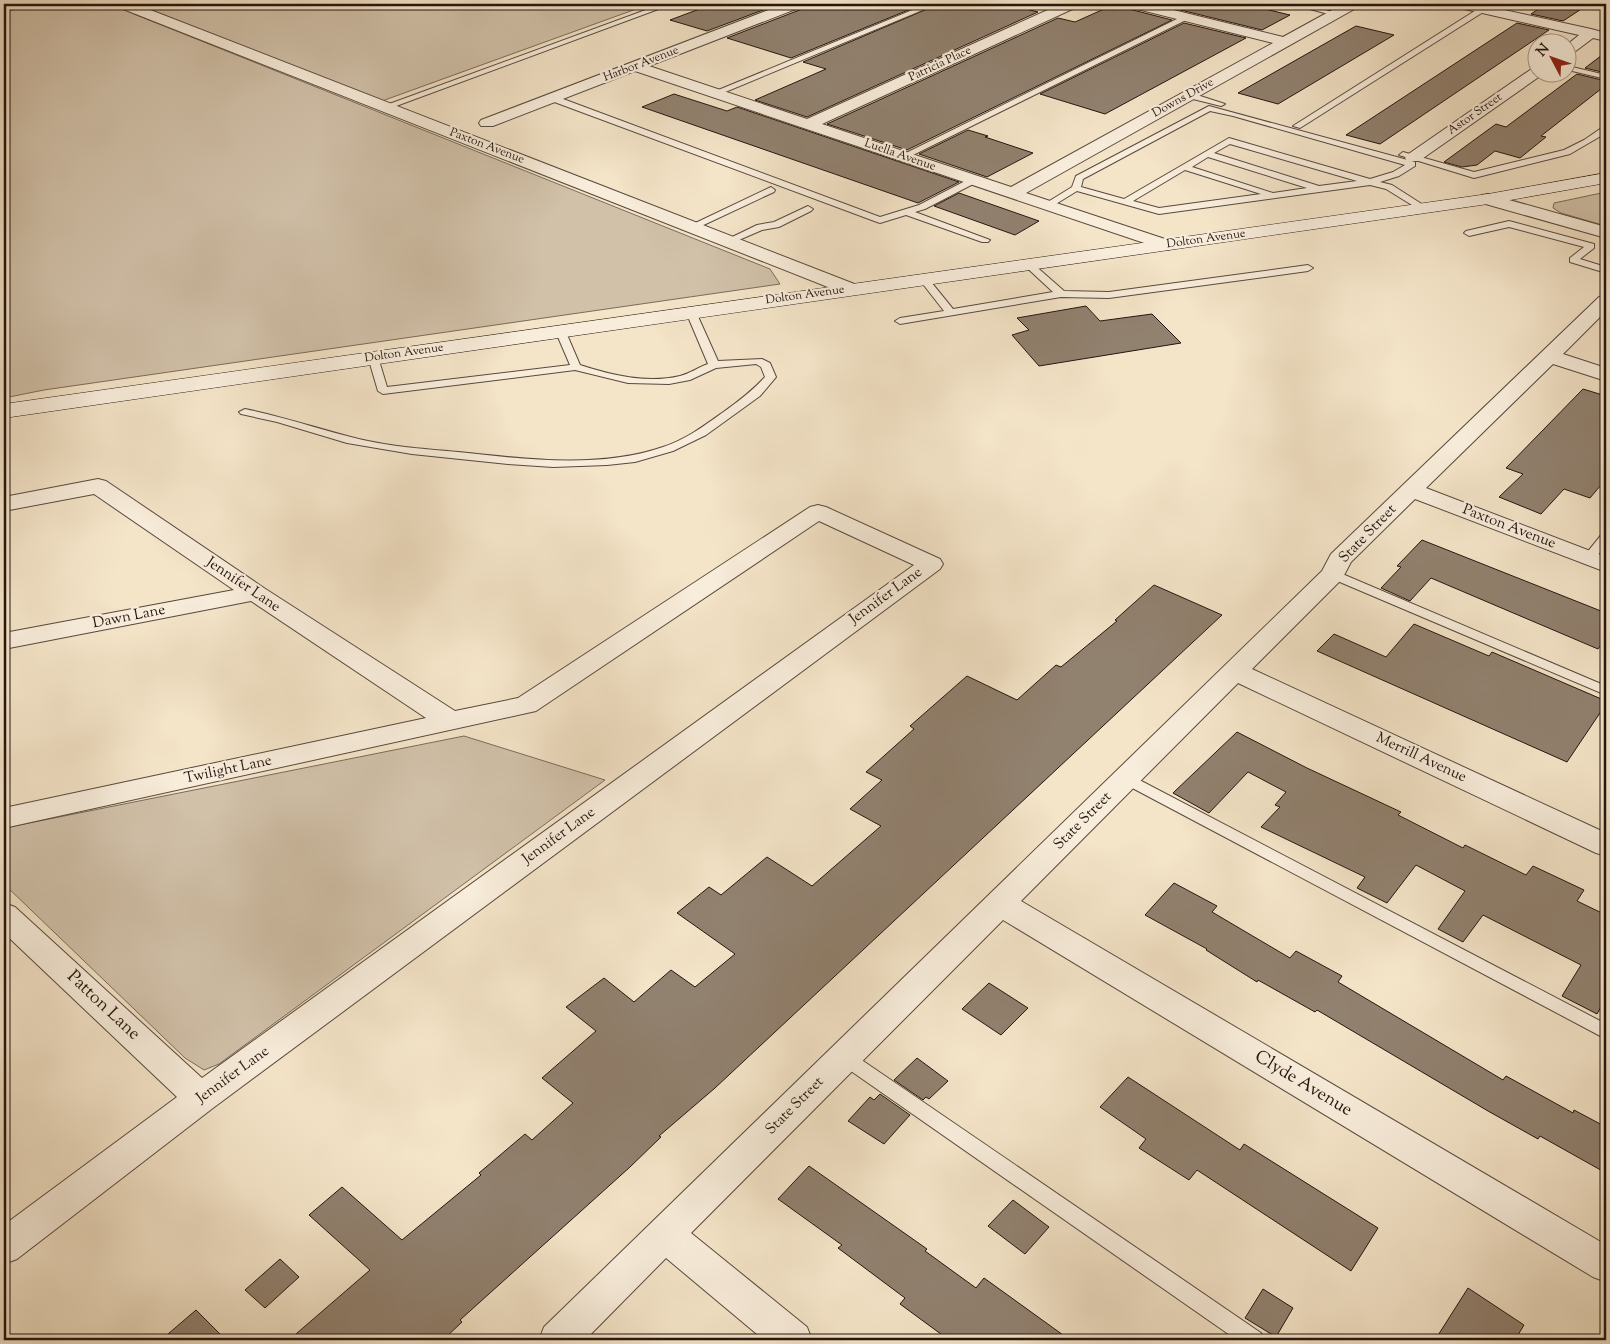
<svg xmlns="http://www.w3.org/2000/svg" width="1610" height="1344" viewBox="0 0 1610 1344" font-family="'Sorts Mill Goudy',serif">
<style>
.green{fill:#d1c1a9;stroke:#7b6b5c}
.building{fill:#91816f;stroke:#25150f}
.lines{fill:none;stroke-linecap:round;stroke-linejoin:round}
.lane-casing{stroke:#59493d;stroke-width:2}
.street-casing{stroke:#59493d;stroke-width:2}
.secondary-casing{stroke:#25150f;stroke-width:1}
.lane{fill:#f8eddb;fill-rule:evenodd}
.street{fill:#f8eddb;fill-rule:evenodd}
.secondary{fill:#f8eddb;fill-rule:evenodd}
.rail{stroke:#25150f;stroke-width:2.5;stroke-dasharray:5 5;stroke-linecap:butt}
.labels{text-anchor:middle;dominant-baseline:central;stroke-width:4.5;stroke-linejoin:round;paint-order:stroke}
.far-street-label{font-size:12px;fill:#25150f;stroke:#f8eddb}
.street-label{font-size:15px;fill:#25150f;stroke:#f8eddb}
.near-street-label{font-size:18px;fill:#25150f;stroke:#f8eddb}
</style>
<rect width="100%" height="100%" fill="#f4e4c8"/>
<filter id="stains"><feTurbulence type="fractalNoise" baseFrequency=".004" numOctaves="4"/><feColorMatrix values="0 0 0 0 .2 0 0 0 0 .09 0 0 0 0 .02 0 0 0 .5 -.17"/></filter>
<radialGradient id="worn" r=".72"><stop offset=".6" stop-color="#630" stop-opacity="0"/><stop offset="1" stop-color="#630" stop-opacity=".3"/></radialGradient>
<g class="green">
<path d="M 36,4 L 650,4 L 382,101 L 134,14 L 770,269 L 780,284 L 44,390 L 4,398 L 4,12 Z"/>
<path d="M 1606,192 L 1606,226 L 1561,213 L 1553,208 L 1554,203 Z"/>
<path d="M 464,736 L 605,780 L 219,1064 L 204,1070 L 185,1058 L 4,884 L 4,828 Z"/>
</g>
<g class="building">
<path d="M 713,4 L 779,4 L 707,31 L 670,20 Z"/>
<path d="M 805,4 L 923,4 L 791,58 L 727,38 L 802,9 Z"/>
<path d="M 939,4 L 1006,4 L 1038,12 L 807,117 L 755,100 L 826,69 L 803,62 Z"/>
<path d="M 1105,4 L 1125,4 L 1129,9 L 1172,20 L 907,150 L 827,124 L 1058,18 L 1075,22 L 1104,9 Z"/>
<path d="M 1156,4 L 1244,4 L 1290,15 L 1262,30 Z"/>
<path d="M 1546,4 L 1589,4 L 1563,21 L 1531,14 Z"/>
<path d="M 1184,23 L 1246,38 L 1105,114 L 1040,94 Z"/>
<path d="M 1517,23 L 1549,30 L 1380,144 L 1346,135 Z"/>
<path d="M 1356,26 L 1394,35 L 1278,104 L 1238,93 Z"/>
<path d="M 1606,52 L 1606,73 L 1585,68 Z"/>
<path d="M 1577,74 L 1606,81 L 1606,85 L 1541,136 L 1546,137 L 1520,158 L 1495,151 L 1477,165 L 1462,167 L 1444,162 L 1496,124 L 1506,127 Z"/>
<path d="M 674,94 L 727,111 L 737,107 L 959,182 L 918,203 L 642,107 Z"/>
<path d="M 968,130 L 988,136 L 985,137 L 1033,153 L 987,177 L 919,154 Z"/>
<path d="M 959,193 L 1039,221 L 1015,235 L 934,206 Z"/>
<path d="M 1086,306 L 1100,321 L 1152,314 L 1181,343 L 1039,366 L 1012,335 L 1029,330 L 1017,318 Z"/>
<path d="M 1583,389 L 1606,396 L 1606,479 L 1590,498 L 1564,489 L 1541,514 L 1499,497 L 1523,474 L 1506,468 Z"/>
<path d="M 1422,540 L 1606,613 L 1606,638 L 1598,649 L 1431,578 L 1410,601 L 1381,588 L 1401,567 L 1397,566 Z"/>
<path d="M 1154,585 L 1222,615 L 715,1088 L 659,1136 L 661,1137 L 630,1167 L 460,1320 L 462,1322 L 443,1340 L 289,1340 L 370,1270 L 309,1215 L 342,1187 L 402,1240 L 481,1175 L 479,1173 L 525,1134 L 532,1140 L 573,1103 L 542,1078 L 596,1031 L 566,1007 L 604,978 L 634,1002 L 671,970 L 695,987 L 735,954 L 677,913 L 709,887 L 721,895 L 767,857 L 812,886 L 881,826 L 850,809 L 882,780 L 866,772 L 914,729 L 910,726 L 967,676 L 1017,700 L 1056,665 L 1061,667 L 1117,621 L 1115,620 Z"/>
<path d="M 1414,624 L 1489,656 L 1492,652 L 1606,701 L 1606,704 L 1567,762 L 1317,651 L 1334,634 L 1386,657 Z"/>
<path d="M 1237,732 L 1307,768 L 1401,812 L 1398,815 L 1463,848 L 1465,845 L 1526,875 L 1533,866 L 1584,890 L 1577,901 L 1606,915 L 1606,998 L 1597,1014 L 1562,996 L 1581,965 L 1483,915 L 1463,942 L 1438,929 L 1465,891 L 1416,865 L 1387,903 L 1357,888 L 1365,877 L 1261,827 L 1280,807 L 1275,805 L 1286,792 L 1248,772 L 1209,813 L 1173,793 Z"/>
<path d="M 1174,883 L 1217,906 L 1212,912 L 1290,958 L 1296,951 L 1342,976 L 1338,982 L 1503,1080 L 1506,1076 L 1573,1113 L 1574,1110 L 1606,1127 L 1606,1173 L 1540,1136 L 1538,1139 L 1488,1111 L 1317,1010 L 1315,1012 L 1258,980 L 1257,982 L 1206,950 L 1207,949 L 1145,915 Z"/>
<path d="M 989,983 L 1028,1008 L 1001,1035 L 962,1009 Z"/>
<path d="M 917,1058 L 948,1081 L 929,1099 L 926,1097 L 923,1100 L 894,1080 Z"/>
<path d="M 1128,1077 L 1240,1150 L 1244,1144 L 1378,1228 L 1351,1271 L 1197,1170 L 1189,1180 L 1139,1148 L 1146,1139 L 1100,1107 Z"/>
<path d="M 880,1094 L 910,1115 L 884,1144 L 848,1121 L 870,1097 L 874,1100 Z"/>
<path d="M 809,1166 L 927,1249 L 925,1251 L 976,1288 L 984,1278 L 1070,1340 L 949,1340 L 900,1304 L 905,1298 L 838,1248 L 842,1245 L 778,1199 Z"/>
<path d="M 1013,1200 L 1049,1227 L 1025,1254 L 988,1226 Z"/>
<path d="M 280,1259 L 299,1277 L 265,1308 L 245,1290 Z"/>
<path d="M 1468,1288 L 1524,1325 L 1515,1340 L 1435,1340 Z"/>
<path d="M 1263,1289 L 1293,1308 L 1276,1337 L 1245,1318 Z"/>
<path d="M 196,1310 L 226,1340 L 161,1340 Z"/>
</g>
<g class="lines">
<g class="lane-casing">
<g id="lane">
<path d="M 662,4 L 672,4 L 388,109 L 381,107 Z"/>
<path d="M 927,4 L 937,4 L 718,95 L 711,93 Z"/>
<path d="M 1291,4 L 1303,4 L 1340,14 L 1336,16 Z"/>
<path d="M 1481,7 L 1488,9 L 1300,128 L 1293,126 Z"/>
<path d="M 1185,15 L 1192,17 L 907,158 L 900,156 Z"/>
<path d="M 1568,66 L 1606,75 L 1606,79 L 1568,70 Z"/>
<path d="M 1185,93 L 1191,93 L 1225,104 L 1221,106 L 1185,97 Z"/>
<path d="M 549,96 L 555,96 L 880,217 L 919,205 L 971,178 L 977,178 L 977,182 L 925,209 L 915,212 L 990,240 L 988,242 L 982,242 L 906,215 L 880,223 L 877,222 L 549,100 Z"/>
<path d="M 1209,106 L 1415,162 L 1415,166 L 1399,176 L 1380,182 L 1392,185 L 1428,208 L 1423,211 L 1420,210 L 1386,189 L 1370,185 L 1159,214 L 1077,191 L 1051,207 L 1045,207 L 1043,205 L 1072,187 L 1076,176 ZM 1210,111 L 1233,116 L 1405,165 L 1393,172 L 1370,179 L 1229,138 L 1124,199 L 1081,187 L 1083,179 ZM 1230,144 L 1357,181 L 1319,186 L 1214,153 ZM 1208,157 L 1307,188 L 1273,193 L 1192,167 ZM 1185,170 L 1261,194 L 1159,208 L 1133,201 Z"/>
<path d="M 1603,127 L 1606,127 L 1606,133 L 1570,154 L 1474,178 L 1399,155 L 1403,152 L 1474,172 L 1564,150 L 1584,140 Z"/>
<path d="M 771,187 L 775,190 L 774,192 L 695,229 L 692,230 L 687,227 Z"/>
<path d="M 808,206 L 813,209 L 811,211 L 779,227 L 762,230 L 732,243 L 726,243 L 724,241 L 757,225 L 774,222 Z"/>
<path d="M 1509,221 L 1594,244 L 1594,248 L 1580,259 L 1606,267 L 1606,273 L 1570,262 L 1570,258 L 1584,247 L 1509,227 L 1469,236 L 1464,233 L 1466,231 Z"/>
<path d="M 1028,261 L 1031,262 L 1064,291 L 1109,292 L 1308,265 L 1313,268 L 1308,271 L 1109,298 L 1061,297 L 900,324 L 895,321 L 900,318 L 944,311 L 919,279 L 924,276 L 927,277 L 953,309 L 1053,292 L 1025,266 L 1025,262 Z"/>
<path d="M 691,309 L 696,312 L 718,361 L 762,359 L 770,363 L 776,377 L 760,396 L 706,435 L 673,451 L 635,462 L 607,465 L 553,467 L 508,464 L 412,454 L 347,443 L 277,422 L 241,414 L 239,412 L 245,409 C 280,416 313,427 347,436 C 386,447 428,449 468,453 C 531,460 602,468 663,447 C 685,440 704,426 722,413 C 738,402 752,391 765,377 L 761,367 L 756,364 L 716,368 L 690,380 L 669,384 L 628,383 L 575,370 L 383,394 L 378,391 L 368,357 L 373,354 L 378,357 L 387,387 L 570,365 L 555,330 L 560,327 L 565,330 L 580,365 C 611,375 647,384 680,376 C 689,374 699,367 708,364 L 686,312 Z"/>
<path d="M 1606,533 L 1606,545 L 1593,561 L 1585,561 L 1583,558 L 1585,555 L 1602,534 Z"/>
<path d="M 1333,570 L 1606,686 L 1606,695 L 1328,577 L 1327,574 L 1328,571 Z"/>
<path d="M 1126,773 L 1606,1024 L 1606,1039 L 1121,782 L 1119,778 L 1121,774 Z"/>
<path d="M 844,1050 L 850,1052 L 1261,1333 L 1264,1340 L 1237,1340 L 838,1062 L 835,1057 L 838,1052 Z"/>
</g>
</g>
<g class="street-casing">
<g id="street">
<path d="M 116,4 L 135,4 L 857,285 L 859,289 L 857,293 L 850,295 L 843,293 L 118,7 Z"/>
<path d="M 784,4 L 803,4 L 801,7 L 649,66 L 807,119 L 1061,4 L 1079,4 L 1077,7 L 822,124 L 1011,187 L 1273,43 L 1129,7 L 1127,4 L 1149,4 L 1283,37 L 1343,4 L 1360,4 L 1358,7 L 1026,193 L 1171,241 L 1174,245 L 1171,249 L 1165,250 L 635,71 L 493,126 L 481,126 L 479,123 L 481,120 Z"/>
<path d="M 1453,4 L 1477,4 L 1591,29 L 1606,33 L 1606,41 L 1593,38 L 1573,53 L 1568,54 L 1568,44 L 1579,35 L 1460,8 Z"/>
<path d="M 1538,67 L 1538,72 L 1544,72 L 1543,74 L 1419,161 L 1407,161 L 1405,158 L 1407,155 L 1533,68 Z"/>
<path d="M 1488,194 L 1606,227 L 1606,238 L 1482,203 L 1479,199 L 1482,195 Z"/>
<path d="M 1606,295 L 1606,311 L 1563,354 L 1606,368 L 1606,381 L 1553,364 L 1426,488 L 1606,557 L 1606,572 L 1415,499 L 1351,562 L 1342,579 L 1252,669 L 1606,833 L 1606,856 L 1596,853 L 1238,683 L 1021,901 L 1606,1245 L 1606,1282 L 1593,1277 L 1003,920 L 691,1233 L 807,1327 L 812,1340 L 764,1340 L 666,1258 L 585,1340 L 539,1340 L 544,1327 L 1322,571 L 1331,554 L 1599,297 Z"/>
<path d="M 98,479 L 106,481 L 264,588 L 455,711 L 518,698 L 810,507 L 818,505 L 826,507 L 940,559 L 943,564 L 940,569 L 213,1108 L 17,1259 L 4,1264 L 4,1225 L 177,1097 L 4,933 L 4,903 L 15,907 L 202,1078 L 914,565 L 819,521 L 536,711 L 4,828 L 4,808 L 426,718 L 251,601 L 4,649 L 4,633 L 234,590 L 94,494 L 4,511 L 4,497 Z"/>
</g>
</g>
<g class="secondary-casing">
<path id="secondary" d="M 1606,173 L 1606,183 L 1488,204 L 4,418 L 4,404 L 1488,194 Z"/>
</g>
<use href="#lane" class="lane"/>
<use href="#street" class="street"/>
<use href="#secondary" class="secondary"/>
<path class="rail" d="M 4,5 L 9,4"/>
</g>
<g class="labels">
<g class="far-street-label">
<text transform="translate(641 64) rotate(-21)">Harbor Avenue</text>
<text transform="translate(940 64) rotate(-25)">Patricia Place</text>
<text transform="translate(1183 98) rotate(-29)">Downs Drive</text>
<text transform="translate(1475 114) rotate(-35)">Astor Street</text>
<text transform="translate(487 146) rotate(21)">Paxton Avenue</text>
<text transform="translate(900 155) rotate(19)">Luella Avenue</text>
<text transform="translate(1206 239) rotate(-8)">Dolton Avenue</text>
<text transform="translate(805 295) rotate(-8)">Dolton Avenue</text>
<text transform="translate(404 353) rotate(-8)">Dolton Avenue</text>
</g>
<g class="street-label">
<text transform="translate(1509 527) rotate(21)">Paxton Avenue</text>
<text transform="translate(1368 534) rotate(-46)">State Street</text>
<text transform="translate(243 585) rotate(34)">Jennifer Lane</text>
<text transform="translate(886 596) rotate(-36)">Jennifer Lane</text>
<text transform="translate(129 617) rotate(-11)">Dawn Lane</text>
<text transform="translate(1421 758) rotate(25)">Merrill Avenue</text>
<text transform="translate(228 770) rotate(-12)">Twilight Lane</text>
<text transform="translate(1083 821) rotate(-45)">State Street</text>
<text transform="translate(559 836) rotate(-36)">Jennifer Lane</text>
<text transform="translate(233 1075) rotate(-36)">Jennifer Lane</text>
<text transform="translate(795 1106) rotate(-45)">State Street</text>
</g>
<g class="near-street-label">
<text transform="translate(103 1006) rotate(43)">Patton Lane</text>
<text transform="translate(1303 1084) rotate(31)">Clyde Avenue</text>
</g>
</g>
<rect width="1610" height="1344" fill="none" stroke="#f4e4c8" stroke-width="20"/>
<rect x="5" y="5" width="1600" height="1334" fill="none" stroke="#25150f" stroke-width="2.5"/>
<rect x="10" y="10" width="1590" height="1324" fill="none" stroke="#25150f"/>
<g transform="translate(1552 58) rotate(311)"><circle r="24" fill="#f8eddb" stroke="#a49789"/>
<path d="M0-4L9 19L0 12L-9 19Z" fill="#8f2418"/>
<text y="-8" font-size="14" font-weight="bold" text-anchor="middle" fill="#25150f">N</text>
</g>
<rect width="100%" height="100%" filter="url(#stains)"/>
<rect width="100%" height="100%" fill="url(#worn)"/>
</svg>
